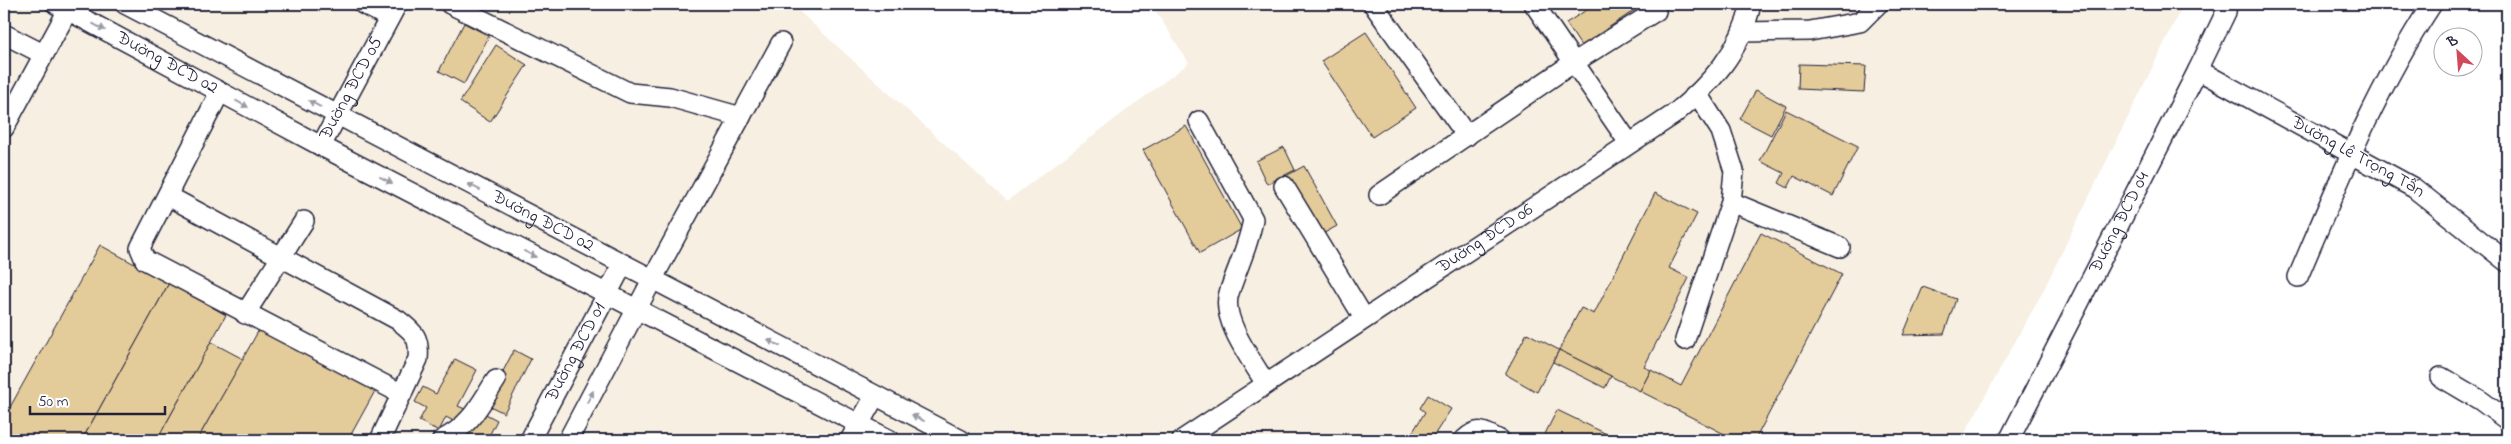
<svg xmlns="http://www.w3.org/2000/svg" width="2511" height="444" viewBox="0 0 2511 444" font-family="'Indie Flower',sans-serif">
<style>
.built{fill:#f7efe1}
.building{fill:#e4cb9a;stroke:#22223b}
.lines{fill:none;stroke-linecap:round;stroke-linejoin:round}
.minor-casing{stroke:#22223b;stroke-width:22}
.minor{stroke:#fff;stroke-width:19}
.oneway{fill:#9c9ca7}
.labels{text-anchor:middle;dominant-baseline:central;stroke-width:4;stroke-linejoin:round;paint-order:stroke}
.street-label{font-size:18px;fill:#22223b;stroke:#fff}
</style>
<rect width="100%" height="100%" fill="#fff"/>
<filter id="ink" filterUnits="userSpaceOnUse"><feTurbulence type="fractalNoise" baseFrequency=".02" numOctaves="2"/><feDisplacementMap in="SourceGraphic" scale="10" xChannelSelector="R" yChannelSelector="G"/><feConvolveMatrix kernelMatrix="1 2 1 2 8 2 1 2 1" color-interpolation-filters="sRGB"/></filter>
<g filter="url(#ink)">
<path class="built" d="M 4,4 L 791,4 L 1007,201 L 1189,63 L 1151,4 L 2180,4 L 2180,11 L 2041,295 L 1961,440 L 4,440 Z"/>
<g class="building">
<path d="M 1596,4 L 1644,4 L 1581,46 L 1566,23 Z"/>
<path d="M 464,23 L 489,36 L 464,84 L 439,71 Z"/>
<path d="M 1366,32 L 1416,108 L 1372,137 L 1321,61 Z"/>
<path d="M 496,45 L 527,65 L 490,122 L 460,102 Z"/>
<path d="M 1799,64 L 1866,66 L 1864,92 L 1798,89 Z"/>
<path d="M 1756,90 L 1786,106 L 1771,135 L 1740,119 Z"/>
<path d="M 1786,110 L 1858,146 L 1833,196 L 1794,176 L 1788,188 L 1779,183 L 1784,173 L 1760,161 Z"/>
<path d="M 1186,126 L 1242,229 L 1200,253 L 1143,150 Z"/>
<path d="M 1284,147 L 1295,170 L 1267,184 L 1256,161 Z"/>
<path d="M 1304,166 L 1337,226 L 1310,241 L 1277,181 Z"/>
<path d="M 1655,193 L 1697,214 L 1669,268 L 1689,278 L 1644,367 L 1651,370 L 1640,391 L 1559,350 L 1581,308 L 1594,314 Z"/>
<path d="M 1761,233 L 1842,274 L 1755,440 L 1736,440 L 1640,391 L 1651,370 L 1681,386 Z"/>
<path d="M 100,245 L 169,283 L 82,440 L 4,440 L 4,418 Z"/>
<path d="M 169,283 L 226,315 L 157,440 L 82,440 Z"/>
<path d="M 1923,287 L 1956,299 L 1944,334 L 1903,335 Z"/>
<path d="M 260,328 L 375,391 L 348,440 L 197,440 Z"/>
<path d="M 1527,333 L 1559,350 L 1537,392 L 1505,374 Z"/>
<path d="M 211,342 L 243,359 L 197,440 L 157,440 Z"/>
<path d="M 514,350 L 531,359 L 504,413 L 486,404 Z"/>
<path d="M 1559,350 L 1611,376 L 1605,388 L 1553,362 Z"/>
<path d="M 455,359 L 477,370 L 458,406 L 465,409 L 457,423 L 446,417 L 439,431 L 419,421 L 426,408 L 415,402 L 423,387 L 436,394 Z"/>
<path d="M 1428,395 L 1451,409 L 1431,440 L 1409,438 L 1425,412 L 1420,408 Z"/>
<path d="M 1557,410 L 1619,440 L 1542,440 Z"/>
<path d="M 480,411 L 497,420 L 487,440 L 464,440 Z"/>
</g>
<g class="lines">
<g class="minor-casing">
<g id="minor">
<path id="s1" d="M 56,4 L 321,146 L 890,440"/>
<path id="s2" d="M 125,4 L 961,440"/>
<path d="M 363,4 L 389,18"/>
<path d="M 450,4 L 630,93 L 670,97 L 741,117"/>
<path d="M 1373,4 L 1467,136"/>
<path d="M 1534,4 L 1629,143"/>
<path d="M 1743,32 L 1810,31 L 1860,22 L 1878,4"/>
<path d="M 4,34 L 43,54"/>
<path id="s3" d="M 2198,70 L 2414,188 L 2507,262"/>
<path d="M 220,92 L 140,248 L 145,260 L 402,394"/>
<path d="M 1199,121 L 1253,219 C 1249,245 1237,268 1229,293 C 1220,319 1253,362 1266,384"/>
<path d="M 4,128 L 68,10"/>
<path id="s4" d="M 321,146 L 397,4"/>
<path d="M 1284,186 L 1364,318"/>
<path d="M 1379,195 L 1573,63 L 1656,11"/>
<path d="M 168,196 L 398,320 C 415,333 420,338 418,359 L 380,440"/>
<path d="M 1731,202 L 1840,247"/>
<path d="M 2298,277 C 2338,183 2376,89 2432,4"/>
<path d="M 245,314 L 304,221"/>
<path d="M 1685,340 L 1731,202 L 1734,171 L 1721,131 L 1698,95"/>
<path d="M 2441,377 L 2480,400 L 2507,420"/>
<path d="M 442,440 C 471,425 479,406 496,380"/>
<path id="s5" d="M 530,440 L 623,264"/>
<path d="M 568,440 L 652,280 L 781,43"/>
<path d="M 850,440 L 875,396"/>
<path id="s6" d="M 1182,440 L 1673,115 C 1710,85 1741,51 1751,4"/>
<path d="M 1464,440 C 1479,426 1483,432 1500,440"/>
<path id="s7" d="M 2009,440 L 2198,70 L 2226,12 L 2227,4"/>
</g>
</g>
<use href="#minor" class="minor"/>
</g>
<defs><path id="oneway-solid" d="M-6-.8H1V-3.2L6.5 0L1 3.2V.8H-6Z" transform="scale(1.25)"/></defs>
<g class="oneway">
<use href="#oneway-solid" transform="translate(99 27) rotate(28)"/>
<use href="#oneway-solid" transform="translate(242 104) rotate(28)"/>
<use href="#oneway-solid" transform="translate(315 104) rotate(-152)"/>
<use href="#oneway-solid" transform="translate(386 180) rotate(27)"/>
<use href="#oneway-solid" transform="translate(474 187) rotate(-153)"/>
<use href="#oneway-solid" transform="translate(530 254) rotate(27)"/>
<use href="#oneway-solid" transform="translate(774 343) rotate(-153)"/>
<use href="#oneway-solid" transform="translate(590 397) rotate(-62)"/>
<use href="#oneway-solid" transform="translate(918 418) rotate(-153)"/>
</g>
</g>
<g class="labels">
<g class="street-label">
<text stroke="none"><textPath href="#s1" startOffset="126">Đường ĐCD 02</textPath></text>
<text stroke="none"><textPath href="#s4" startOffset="65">Đường ĐCD 05</textPath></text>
<text stroke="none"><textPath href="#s3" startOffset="182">Đường Lê Trọng Tấn</textPath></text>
<text stroke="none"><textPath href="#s2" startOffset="471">Đường ĐCD 02</textPath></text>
<text stroke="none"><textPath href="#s7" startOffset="244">Đường ĐCD 04</textPath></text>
<text stroke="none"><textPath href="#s6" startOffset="364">Đường ĐCD 06</textPath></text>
<text stroke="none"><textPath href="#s5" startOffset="99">Đường ĐCD 01</textPath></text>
</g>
</g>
<rect width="2511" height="444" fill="none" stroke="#fff" stroke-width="20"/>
<rect x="10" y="10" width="2491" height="424" fill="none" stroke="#22223b" stroke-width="2" filter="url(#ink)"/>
<g transform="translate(2458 52) rotate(334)"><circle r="24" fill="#ffffff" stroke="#a7a7b1"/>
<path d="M0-4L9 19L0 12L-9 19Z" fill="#d1495b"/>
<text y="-8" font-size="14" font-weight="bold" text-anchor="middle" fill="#22223b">B</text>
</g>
<path d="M30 406v8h135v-8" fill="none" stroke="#22223b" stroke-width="2.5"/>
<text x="38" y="406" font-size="15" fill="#22223b" stroke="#ffffff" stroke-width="4" paint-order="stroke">50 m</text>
</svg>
